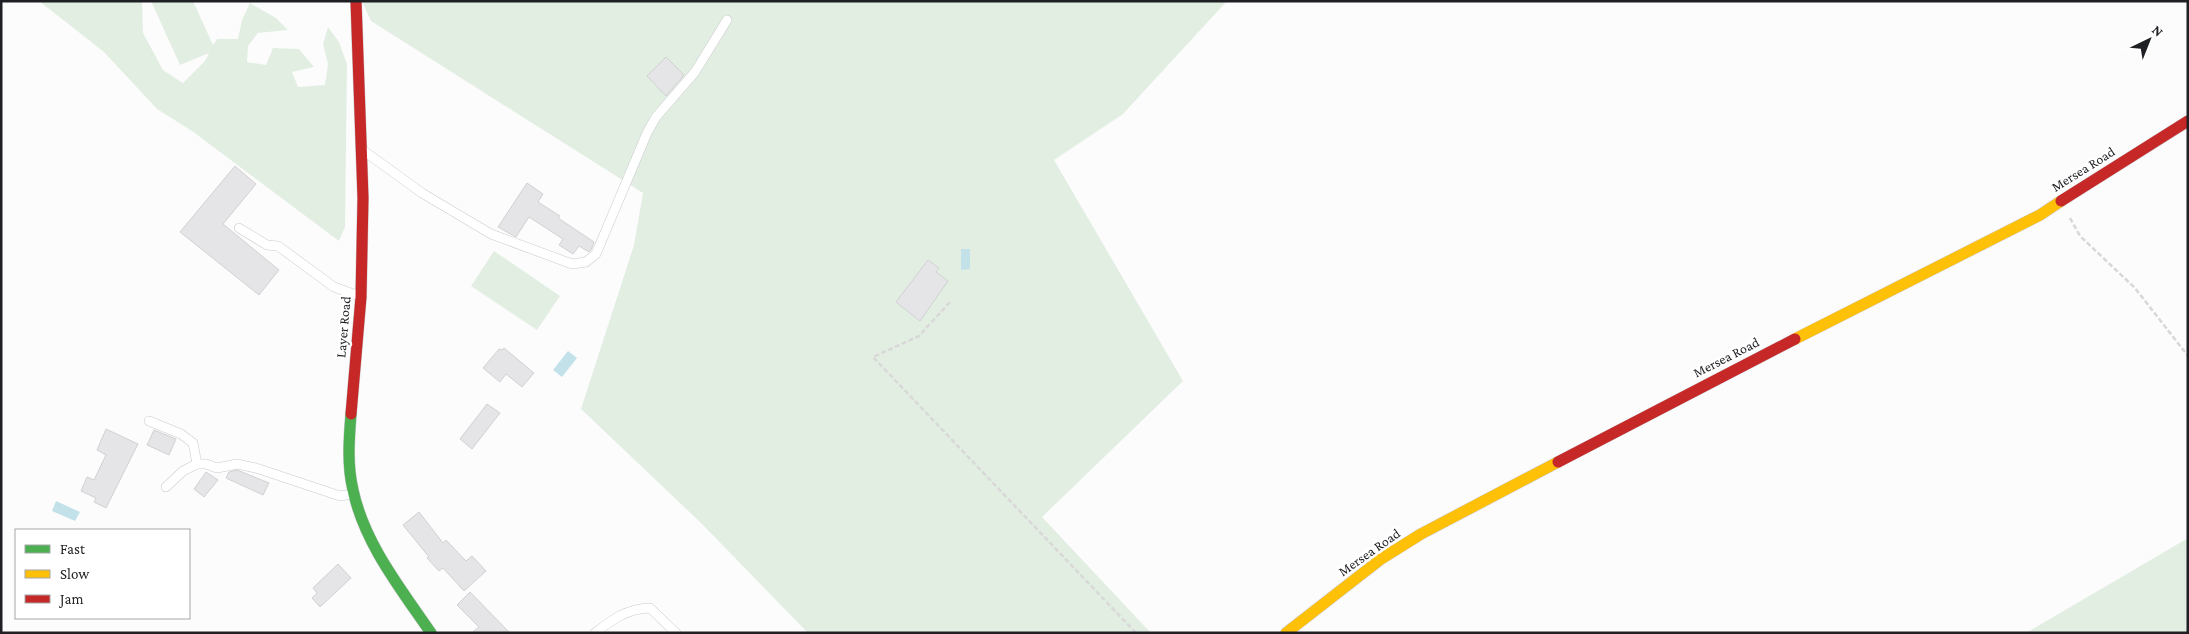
<svg xmlns="http://www.w3.org/2000/svg" width="2189" height="634" viewBox="0 0 2189 634" font-family="'Crimson Pro',serif">
<style>
.green{fill:#e3eee3}
.water{fill:#c2e1e9}
.building{fill:#e5e5e7;stroke:#d1d1d3}
.lines{fill:none;stroke-linecap:round;stroke-linejoin:round}
.lane-casing{stroke:#cacbce;stroke-width:10}
.fast-casing{stroke:#cacbce;stroke-width:12}
.slow-casing{stroke:#cacbce;stroke-width:12}
.jam-casing{stroke:#cacbce;stroke-width:12}
.path{stroke:#d8d8d8;stroke-width:2.5;stroke-dasharray:5 2.5;stroke-linecap:butt}
.lane{stroke:#fff;stroke-width:9}
.fast{stroke:#4caf50;stroke-width:11}
.slow{stroke:#ffc107;stroke-width:11}
.jam{stroke:#c62828;stroke-width:11}
.labels{text-anchor:middle;dominant-baseline:central;stroke-width:5;stroke-linejoin:round;paint-order:stroke}
.street-label{font-size:14px;fill:#1f2024;stroke:#fff}
</style>
<rect width="100%" height="100%" fill="#fcfcfd"/>
<g class="green">
<path d="M 39,1 L 142,1 L 143,33 L 163,70 L 183,83 L 205,61 L 209,53 L 180,65 L 151,1 L 193,1 L 213,45 L 217,39 L 238,39 L 242,20 L 250,3 L 276,18 L 288,30 L 258,33 L 248,46 L 247,62 L 266,65 L 273,48 L 299,49 L 314,67 L 292,72 L 298,87 L 325,85 L 328,64 L 323,44 L 328,27 L 339,42 L 347,64 L 345,227 L 339,241 L 192,131 L 157,109 L 104,52 Z"/>
<path d="M 362,1 L 1227,1 L 1123,114 L 1054,160 L 1183,381 L 1042,517 L 1151,633 L 808,633 L 701,523 L 581,409 L 634,245 L 643,193 L 371,21 Z"/>
<path d="M 494,251 L 560,296 L 537,330 L 471,286 Z"/>
<path d="M 2188,538 L 2188,633 L 2026,633 Z"/>
</g>
<g class="water">
<path d="M 961,249 L 970,249 L 970,269 L 961,270 Z"/>
<path d="M 568,351 L 577,358 L 562,377 L 553,370 Z"/>
<path d="M 56,501 L 80,512 L 75,521 L 52,511 Z"/>
</g>
<g class="building">
<path d="M 666,57 L 684,75 L 666,96 L 647,76 Z"/>
<path d="M 235,166 L 256,184 L 223,224 L 279,270 L 259,295 L 180,232 Z"/>
<path d="M 527,183 L 543,194 L 538,202 L 560,216 L 558,218 L 594,242 L 591,250 L 589,252 L 579,246 L 573,254 L 559,245 L 563,239 L 529,217 L 516,237 L 498,227 Z"/>
<path d="M 928,260 L 939,268 L 936,272 L 948,281 L 920,321 L 896,302 Z"/>
<path d="M 504,348 L 534,373 L 522,387 L 506,374 L 500,382 L 483,368 L 499,349 L 502,350 Z"/>
<path d="M 487,404 L 500,413 L 472,449 L 460,439 Z"/>
<path d="M 106,429 L 138,444 L 106,508 L 94,502 L 96,498 L 81,491 L 87,477 L 94,480 L 106,455 L 97,450 Z"/>
<path d="M 154,430 L 176,439 L 169,455 L 147,445 Z"/>
<path d="M 237,470 L 269,483 L 263,495 L 226,478 L 229,472 Z"/>
<path d="M 206,472 L 218,480 L 204,497 L 194,489 Z"/>
<path d="M 419,512 L 443,543 L 446,540 L 466,561 L 472,556 L 486,571 L 464,591 L 443,568 L 439,571 L 427,558 L 429,557 L 403,525 Z"/>
<path d="M 338,564 L 351,578 L 320,607 L 312,598 L 317,593 L 313,588 Z"/>
<path d="M 470,592 L 510,633 L 472,633 L 479,627 L 457,605 Z"/>
</g>
<g class="lines">
<g class="lane-casing">
<g id="lane">
<path d="M 364,151 L 422,193 L 491,234 L 572,264 L 586,262 L 596,254 L 647,133 L 656,117 L 695,72 L 727,20"/>
<path d="M 239,228 L 267,245 L 278,246 L 334,287 L 359,296"/>
<path d="M 149,421 L 181,434 L 193,443 L 197,464"/>
<path d="M 166,487 L 183,471 L 197,464 L 206,464 L 217,468 L 237,464 L 256,468 L 340,496 L 353,494"/>
<path d="M 595,633 C 613,619 626,609 650,608 L 676,633"/>
</g>
</g>
<g class="fast-casing">
<path id="fast" d="M 351,414 C 349,439 347,465 353,490 C 364,543 401,589 431,633"/>
</g>
<g class="slow-casing">
<g id="slow">
<path d="M 1795,339 L 2040,215 L 2061,201"/>
<path d="M 1286,633 L 1381,559 L 1421,534 L 1558,462"/>
</g>
</g>
<g class="jam-casing">
<g id="jam">
<path d="M 2061,201 L 2188,121"/>
<path d="M 351,414 L 361,297 L 363,198 L 356,1"/>
<path d="M 1558,462 L 1795,339"/>
</g>
</g>
<g class="path">
<path d="M 2070,218 L 2080,236 L 2135,288 L 2188,356"/>
<path d="M 950,302 L 919,336 L 873,357 L 1136,633"/>
</g>
<use href="#lane" class="lane"/>
<use href="#fast" class="fast"/>
<use href="#slow" class="slow"/>
<use href="#jam" class="jam"/>
</g>
<g class="labels">
<g class="street-label">
<text transform="translate(2083 169) rotate(-32)">Mersea Road</text>
<text transform="translate(343 327) rotate(-85)">Layer Road</text>
<text transform="translate(1726 357) rotate(-27)">Mersea Road</text>
<text transform="translate(1369 552) rotate(-35)">Mersea Road</text>
</g>
</g>
<rect width="2189" height="634" fill="none" stroke="#1f2024" stroke-width="5"/>
<rect x="15" y="529" width="175" height="90" fill="#ffffff" stroke="#a5a6a7"/>
<rect x="25" y="545" width="25" height="8" fill="#4caf50" stroke="#a5a6a7"/>
<text x="60" y="554" font-size="15" fill="#1f2024">Fast</text>
<rect x="25" y="570" width="25" height="8" fill="#ffc107" stroke="#a5a6a7"/>
<text x="60" y="579" font-size="15" fill="#1f2024">Slow</text>
<rect x="25" y="595" width="25" height="8" fill="#c62828" stroke="#a5a6a7"/>
<text x="60" y="604" font-size="15" fill="#1f2024">Jam</text>
<g transform="translate(2149 40) rotate(43)" stroke="#ffffff" stroke-width="4" paint-order="stroke">
<path d="M0-4L9 19L0 12L-9 19Z" fill="#1f2024"/>
<text y="-8" font-size="14" font-weight="bold" text-anchor="middle" fill="#1f2024">N</text>
</g>
</svg>
